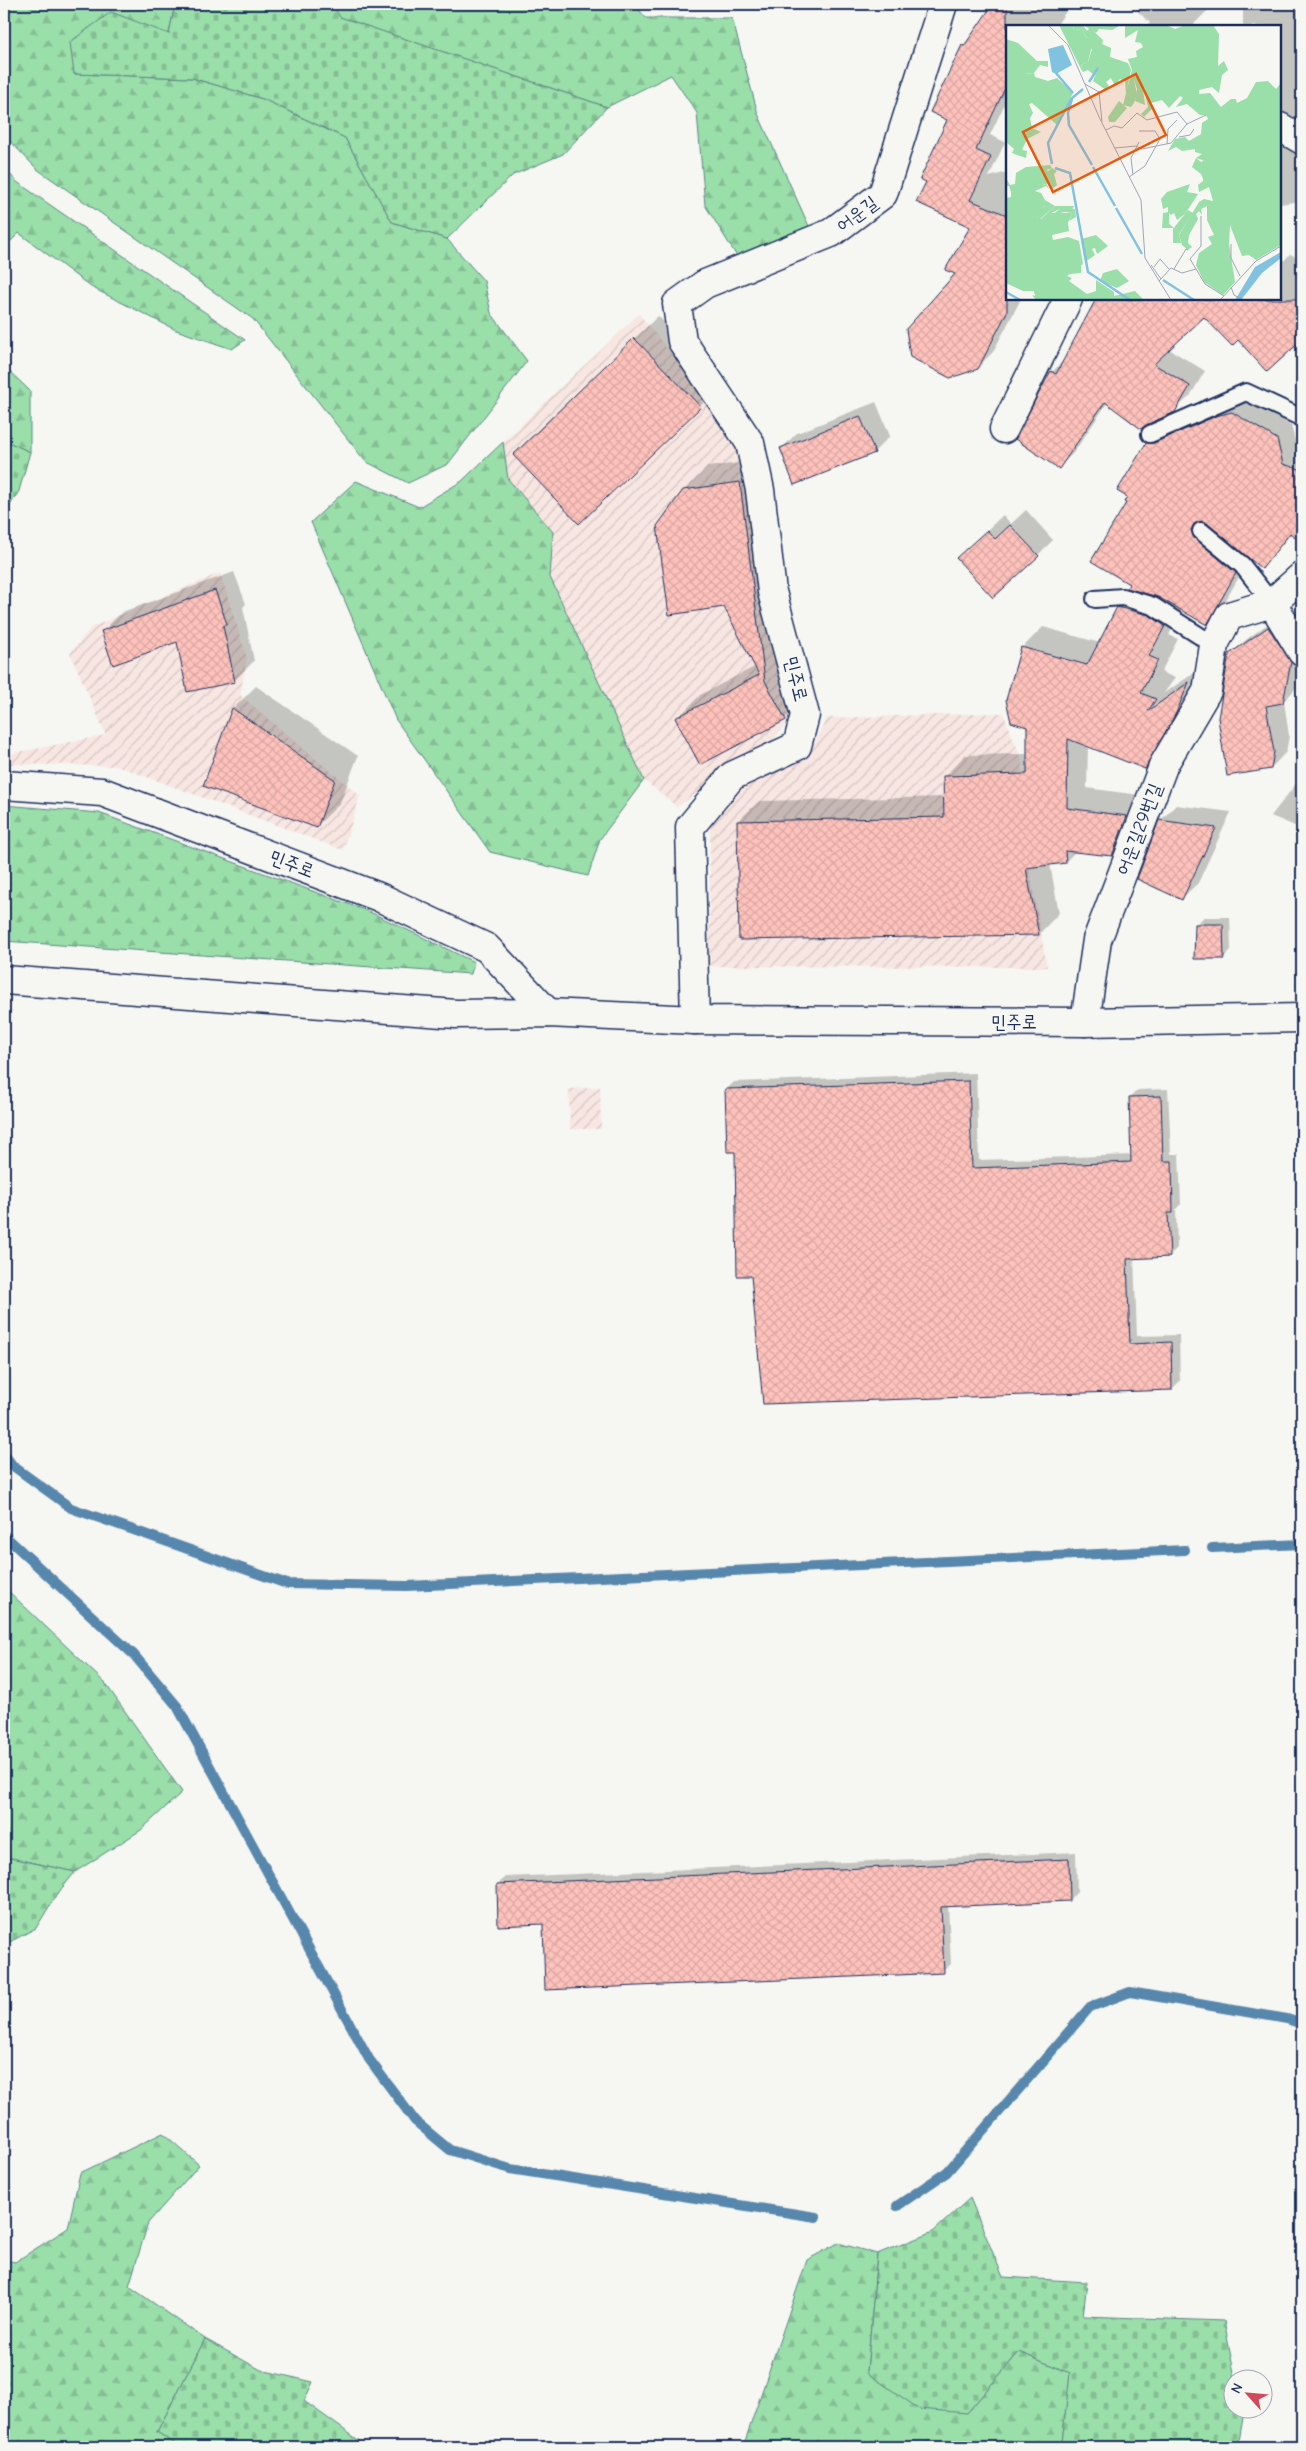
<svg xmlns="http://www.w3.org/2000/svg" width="1306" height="2451" viewBox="0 0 1306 2451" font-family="'Comic Neue','Poor Story',sans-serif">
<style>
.industrial{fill:url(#industrial-furrows)}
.forest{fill:url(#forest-firs);stroke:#5a8684}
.cemetery{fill:url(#cemetery-stones);stroke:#5a8684}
.shadow{fill:#0003;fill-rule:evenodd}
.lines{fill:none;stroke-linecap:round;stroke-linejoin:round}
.stream{stroke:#5887ad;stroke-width:10}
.building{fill:url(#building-cross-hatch);stroke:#1b2f5e}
.service-casing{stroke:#1b2f5e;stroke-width:20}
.minor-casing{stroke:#1b2f5e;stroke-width:31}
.secondary-casing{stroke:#1b2f5e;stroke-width:31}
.service{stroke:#f6f6f2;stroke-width:16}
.minor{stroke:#f6f6f2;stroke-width:28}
.secondary{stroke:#f6f6f2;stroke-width:28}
.labels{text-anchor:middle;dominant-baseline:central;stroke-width:4;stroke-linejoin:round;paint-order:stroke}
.street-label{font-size:19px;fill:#1b2f5e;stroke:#f6f6f2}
.inset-river{fill:none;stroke:#81c2e1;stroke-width:2.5}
.inset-road{fill:none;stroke:#9ea6b7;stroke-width:1}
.view{fill:#e8590c;fill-opacity:0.15;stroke:#e8590c;stroke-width:2.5}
.inset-edge{fill:none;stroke:#1b2f5e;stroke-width:2.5}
</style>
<defs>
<pattern id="industrial-furrows" width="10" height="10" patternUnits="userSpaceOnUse" patternTransform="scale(1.25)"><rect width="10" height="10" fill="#f8e6e2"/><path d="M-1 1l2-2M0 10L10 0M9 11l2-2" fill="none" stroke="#d4c6c4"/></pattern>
<pattern id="forest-firs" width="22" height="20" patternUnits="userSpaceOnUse" patternTransform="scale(1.25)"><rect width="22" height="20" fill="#9adea9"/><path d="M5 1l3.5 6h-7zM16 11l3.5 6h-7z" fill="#84bf94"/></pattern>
<pattern id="cemetery-stones" width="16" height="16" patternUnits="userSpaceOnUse" patternTransform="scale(1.25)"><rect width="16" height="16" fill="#9adea9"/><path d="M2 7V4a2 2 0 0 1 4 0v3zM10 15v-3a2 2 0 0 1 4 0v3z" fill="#84bf94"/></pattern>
<pattern id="building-cross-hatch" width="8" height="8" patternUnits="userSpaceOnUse" patternTransform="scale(1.25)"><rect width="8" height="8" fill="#fec2bb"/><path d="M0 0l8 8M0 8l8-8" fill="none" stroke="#d9a7a3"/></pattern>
</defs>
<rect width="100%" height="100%" fill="#f6f6f2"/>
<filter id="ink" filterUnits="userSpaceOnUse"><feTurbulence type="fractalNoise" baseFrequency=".02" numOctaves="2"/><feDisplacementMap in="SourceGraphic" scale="10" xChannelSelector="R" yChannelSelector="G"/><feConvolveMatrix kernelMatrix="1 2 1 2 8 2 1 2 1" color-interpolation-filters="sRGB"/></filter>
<g filter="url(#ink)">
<g class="industrial">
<path d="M 639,314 L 716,409 L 738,447 L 763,594 L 793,717 L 771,741 L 677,807 L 644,780 L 550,577 L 553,532 L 508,479 L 503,442 Z"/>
<path d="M 220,573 L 247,658 L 240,695 L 360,796 L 343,850 L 118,766 L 7,764 L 4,755 L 106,735 L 70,653 L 92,627 Z"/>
<path d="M 1003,713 L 1022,760 L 1024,836 L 1047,967 L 709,966 L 710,822 L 746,780 L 808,756 L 827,718 Z"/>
<path d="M 600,1087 L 601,1129 L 570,1129 L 569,1089 Z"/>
</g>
<g class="forest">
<path d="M 4,4 L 175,4 L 169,34 L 74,74 L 192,78 L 263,99 L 345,138 L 392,222 L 447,239 L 484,281 L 491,313 L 527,361 L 448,464 L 408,483 L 365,461 L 253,319 L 37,169 L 4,135 Z"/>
<path d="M 332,4 L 634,4 L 646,18 L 732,18 L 758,114 L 813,235 L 738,258 L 705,205 L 697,113 L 671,75 L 607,107 L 339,17 Z"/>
<path d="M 4,168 L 17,182 L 245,340 L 232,349 L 176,330 L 91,287 L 19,233 L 4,248 Z"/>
<path d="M 4,366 L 30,391 L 30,452 L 4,440 Z"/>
<path d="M 503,442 L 508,479 L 553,532 L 550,577 L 644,780 L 600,839 L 588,876 L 490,852 L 396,720 L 311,522 L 356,481 L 419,507 L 462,481 Z"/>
<path d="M 4,805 L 99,813 L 370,912 L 474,962 L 471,974 L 4,941 Z"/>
<path d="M 4,1587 L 105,1683 L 182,1792 L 141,1830 L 75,1872 L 11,1858 L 4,1860 Z"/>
<path d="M 163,2133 L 199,2165 L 148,2223 L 129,2286 L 205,2339 L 157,2432 L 180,2447 L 4,2447 L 4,2260 L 15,2262 L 68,2228 L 80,2173 Z"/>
<path d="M 838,2243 L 877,2254 L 867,2372 L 967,2413 L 1019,2352 L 1071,2373 L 1062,2442 L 1042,2447 L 743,2447 L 807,2260 Z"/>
</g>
<g class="cemetery">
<path d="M 175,4 L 332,4 L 340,17 L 607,107 L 563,154 L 513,175 L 447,239 L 392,222 L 345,138 L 263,99 L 192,78 L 74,74 L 70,42 L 111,12 L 169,34 Z"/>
<path d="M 4,440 L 30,452 L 19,491 L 4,515 Z"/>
<path d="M 11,1858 L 75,1872 L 55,1897 L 36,1928 L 4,1945 L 4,1860 Z"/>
<path d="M 970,2198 L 1003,2277 L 1087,2282 L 1083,2316 L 1224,2321 L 1235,2378 L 1234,2378 L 1234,2408 L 1241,2409 L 1243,2418 L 1238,2447 L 1109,2447 L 1062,2442 L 1064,2447 L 1042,2447 L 1062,2442 L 1070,2373 L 1019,2352 L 967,2413 L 919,2409 L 867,2373 L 877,2254 L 933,2232 Z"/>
<path d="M 205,2339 L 261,2370 L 313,2382 L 304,2401 L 368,2447 L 180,2447 L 157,2432 Z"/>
</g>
<g class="shadow">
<path d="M 995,4 L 1071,4 L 1056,26 L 1007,26 L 1007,99 L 990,135 L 1005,142 L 989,177 L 1007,172 L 1007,299 L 1021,299 L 993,352 L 977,368 L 964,266 L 972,227 L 928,182 L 949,120 L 963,46 L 973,35 Z"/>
<path d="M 1130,4 L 1214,4 L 1192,26 L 1147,26 L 1150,23 Z"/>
<path d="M 1243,4 L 1302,4 L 1302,121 L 1280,110 L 1280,26 L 1243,26 Z"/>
<path d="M 1280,116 L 1302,134 L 1302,201 L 1280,204 Z"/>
<path d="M 1302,223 L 1302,256 L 1299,256 Z"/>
<path d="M 1290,254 L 1302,260 L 1302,338 L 1267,370 L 1238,338 L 1204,316 L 1169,349 L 1205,371 L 1190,396 L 1174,411 L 1108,402 L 1074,452 L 1059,467 L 1052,372 L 1066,358 L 1097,299 L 1280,299 L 1280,265 Z"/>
<path d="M 658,316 L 723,383 L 700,406 L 538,432 Z"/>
<path d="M 1247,398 L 1291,425 L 1297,449 L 1302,451 L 1302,542 L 1292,533 L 1262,567 L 1250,557 L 1221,609 L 1207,623 L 1182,610 L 1169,635 L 1178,639 L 1161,672 L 1175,678 L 1164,693 L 1208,664 L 1166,747 L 1145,768 L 1088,745 L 1087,788 L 1147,796 L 1132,834 L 1112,855 L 1076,851 L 1065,862 L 1050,864 L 1059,913 L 1039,934 L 738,821 L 759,801 L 945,797 L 945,776 L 965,755 L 1028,754 L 1022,648 L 1043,627 L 1100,643 L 1118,608 L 1137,589 L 1130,584 L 1128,503 L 1147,444 L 1162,429 ZM 1178,707 L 1180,708 L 1160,746 L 1157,746 Z"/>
<path d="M 876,402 L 890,436 L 874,452 L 782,448 L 797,433 Z"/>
<path d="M 763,460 L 788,657 L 808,696 L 785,719 L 677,719 L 700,695 L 756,666 L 684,491 L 708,467 Z"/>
<path d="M 1026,510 L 1053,540 L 1038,555 L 957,558 L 1003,515 L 1011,524 Z"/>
<path d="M 234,572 L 246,604 L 243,607 L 254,661 L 234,681 L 178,641 L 102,632 L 122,612 Z"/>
<path d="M 1302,602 L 1302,619 L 1296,609 Z"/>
<path d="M 1284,612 L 1302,665 L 1298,686 L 1284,701 L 1289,736 L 1286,752 L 1271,768 L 1230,655 L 1247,639 Z"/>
<path d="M 256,686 L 358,756 L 340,803 L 317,826 L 233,709 Z"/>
<path d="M 1302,776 L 1302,829 L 1271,816 Z"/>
<path d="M 1176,805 L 1231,812 L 1198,883 L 1182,898 L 1160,821 Z"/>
<path d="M 1302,882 L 1302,899 L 1295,895 Z"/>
<path d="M 1204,917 L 1230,917 L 1231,950 L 1223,958 L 1196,924 Z"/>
<path d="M 976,1073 L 979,1160 L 1132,1155 L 1130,1097 L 1138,1090 L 1168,1089 L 1171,1154 L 1179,1154 L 1181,1204 L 1176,1209 L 1177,1248 L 1169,1256 L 1134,1257 L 1137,1336 L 1179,1335 L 1180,1381 L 1172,1389 L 752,1274 L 726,1090 L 734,1082 Z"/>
<path d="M 1076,1852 L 1077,1892 L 1070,1900 L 948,1905 L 951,1964 L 943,1971 L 544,1923 L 498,1884 L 506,1877 Z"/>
</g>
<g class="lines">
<g class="stream">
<path d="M 4,1454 L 13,1466 L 71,1508 L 287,1584 L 407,1586 L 1185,1550"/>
<path d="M 4,1535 L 134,1655 L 177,1706 L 369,2059 L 415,2121 L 450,2150 L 510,2169 L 816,2217"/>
<path d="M 1212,1548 L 1302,1544"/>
<path d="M 897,2206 L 947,2172 L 1090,2007 L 1130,1992 L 1287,2019 L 1302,2024"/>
</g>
</g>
<g class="building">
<path d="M 993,4 L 1007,4 L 1007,84 L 976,150 L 991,157 L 970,200 L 1007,215 L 1007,312 L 978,369 L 950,378 L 910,357 L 906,329 L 955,274 L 945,270 L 970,227 L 916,202 L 926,182 L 920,179 L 947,120 L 930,112 L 962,45 L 964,46 Z"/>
<path d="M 1096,299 L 1302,299 L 1302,340 L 1267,372 L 1238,340 L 1232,346 L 1204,317 L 1154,364 L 1190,386 L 1175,412 L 1146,425 L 1141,429 L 1105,402 L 1059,469 L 1015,439 L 1048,376 L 1051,371 L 1056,374 Z"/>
<path d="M 634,338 L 701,407 L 579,524 L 513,455 Z"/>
<path d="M 1232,412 L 1277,439 L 1283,464 L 1302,470 L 1302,543 L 1290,533 L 1262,569 L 1207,523 L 1202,521 L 1194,524 L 1191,530 L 1194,538 L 1236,573 L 1207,625 L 1158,597 L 1127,588 L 1129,584 L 1091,561 L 1126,503 L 1124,502 L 1127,497 L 1117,491 L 1146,443 L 1154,443 L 1216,416 Z"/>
<path d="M 860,416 L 875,453 L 794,485 L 780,448 Z"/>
<path d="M 740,482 L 765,681 L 786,720 L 700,765 L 675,718 L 759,675 L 724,607 L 669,615 L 657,526 L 683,490 Z"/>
<path d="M 1010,525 L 1039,556 L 993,598 L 956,558 L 987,530 L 995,539 Z"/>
<path d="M 215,590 L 227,624 L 223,626 L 235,682 L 187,692 L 177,642 L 113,665 L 101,631 Z"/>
<path d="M 1117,607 L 1149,615 L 1165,626 L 1149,656 L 1158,660 L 1141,693 L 1156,699 L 1148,711 L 1189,682 L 1176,713 L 1145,769 L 1068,739 L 1067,808 L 1127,816 L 1112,856 L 1065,851 L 1066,863 L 1026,868 L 1039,935 L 739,940 L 737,821 L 944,817 L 943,776 L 1027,774 L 1027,727 L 1011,722 L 1006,700 L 1021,647 L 1087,665 Z"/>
<path d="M 1268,627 L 1291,662 L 1283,703 L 1266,706 L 1274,752 L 1271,769 L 1227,776 L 1218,718 L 1229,654 Z"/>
<path d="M 232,708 L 335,780 L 317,828 L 203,786 Z"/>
<path d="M 1159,820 L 1216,828 L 1182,900 L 1137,879 Z"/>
<path d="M 1195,924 L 1223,924 L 1224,959 L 1194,959 Z"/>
<path d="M 969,1081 L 972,1168 L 1131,1162 L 1129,1097 L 1161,1096 L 1163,1161 L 1172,1161 L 1173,1213 L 1168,1213 L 1170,1257 L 1127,1259 L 1130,1344 L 1171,1342 L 1172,1390 L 763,1404 L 751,1276 L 737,1276 L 735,1152 L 727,1152 L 725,1089 Z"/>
<path d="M 1069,1859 L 1070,1901 L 941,1907 L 944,1973 L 545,1990 L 543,1924 L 498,1926 L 497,1884 Z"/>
</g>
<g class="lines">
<g class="service-casing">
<g id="service">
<path d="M 1150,434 L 1246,392 L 1302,418"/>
<path d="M 1201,531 L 1242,565 L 1272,603"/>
<path d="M 1095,599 L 1123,597 L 1153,606 L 1214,645"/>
</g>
</g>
<g class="minor-casing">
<g id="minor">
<path d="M 1280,127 L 1302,140"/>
<path d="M 1004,429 L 1068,299"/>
<path d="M 1272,603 L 1302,652"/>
<path d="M 4,785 L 102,792 L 379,897 L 487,948 L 548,1013"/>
<path d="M 695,1020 L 690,827 L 732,776 L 797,746 L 805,715 L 772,592 L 760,490 L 750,443 L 682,341 L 677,304 L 705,284 L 831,233 L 883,194 L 943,4"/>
<path d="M 1085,1022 L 1097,940 L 1164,764 L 1207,691 L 1214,645 L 1229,616 L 1272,603 L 1302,576"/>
</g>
</g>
<g class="secondary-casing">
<path id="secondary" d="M 4,980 L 456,1014 L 548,1013 L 695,1020 L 1085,1022 L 1302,1018"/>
</g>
<use href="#service" class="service"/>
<use href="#minor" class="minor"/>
<use href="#secondary" class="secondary"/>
</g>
</g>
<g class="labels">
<g class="street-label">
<text transform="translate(857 214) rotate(-37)">어운길</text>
<text transform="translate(796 679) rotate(76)">민주로</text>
<text transform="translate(1139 829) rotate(-69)">어운길29번길</text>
<text transform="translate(292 864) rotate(21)">민주로</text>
<text x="1014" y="1022">민주로</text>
</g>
</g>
<g transform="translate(1006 25)">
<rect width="275" height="275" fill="#f6f6f2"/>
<path d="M 53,0 L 67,0 L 68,5 L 76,4 L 80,12 L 105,23 L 104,32 L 122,38 L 125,45 L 120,69 L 119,56 L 114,54 L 109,61 L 105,53 L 100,57 L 103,61 L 100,65 L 87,56 L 92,43 L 93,25 L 85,24 L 82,37 L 75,40 L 77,48 ZM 77,0 L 115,0 L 106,5 L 93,4 L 90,8 ZM 119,0 L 160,0 L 169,4 L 179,0 L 207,0 L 213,9 L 212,41 L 218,36 L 222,45 L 216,50 L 213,68 L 206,62 L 193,65 L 193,69 L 204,68 L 215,82 L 225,74 L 230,74 L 231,78 L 241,73 L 250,57 L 262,56 L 270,64 L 275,58 L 275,220 L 250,235 L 243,230 L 236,231 L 224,200 L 223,219 L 229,257 L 217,270 L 198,257 L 190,240 L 193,228 L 206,219 L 202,212 L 208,210 L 201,195 L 201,181 L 195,184 L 196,190 L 193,186 L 190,189 L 192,194 L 183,210 L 182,218 L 186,222 L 182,225 L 176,220 L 173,210 L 193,177 L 198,174 L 207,176 L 203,162 L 193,167 L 192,160 L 197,156 L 199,136 L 190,133 L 196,129 L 189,127 L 189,124 L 176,126 L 170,122 L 162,126 L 169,114 L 179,112 L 183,116 L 195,109 L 196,98 L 202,94 L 200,90 L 194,90 L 181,79 L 170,82 L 177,73 L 174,71 L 163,83 L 156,75 L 145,78 L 146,84 L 138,92 L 135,89 L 142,82 L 138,63 L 128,55 L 131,69 L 128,78 L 125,82 L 117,80 L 126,45 L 122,34 L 131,32 L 130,26 L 137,22 L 135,18 L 129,17 L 132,5 L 119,13 ZM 0,14 L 12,18 L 31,36 L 16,41 L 19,49 L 28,48 L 29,52 L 42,56 L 51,53 L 67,68 L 51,100 L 26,78 L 23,79 L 27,88 L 24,93 L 26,103 L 35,107 L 21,114 L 16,125 L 21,126 L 20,133 L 6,128 L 8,124 L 0,117 ZM 113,76 L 121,83 L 109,97 L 103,97 L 102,92 ZM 44,140 L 46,143 L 41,145 L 45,155 L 36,159 L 41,160 L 43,164 L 40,161 L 29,166 L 35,168 L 39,175 L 36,179 L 38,184 L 31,192 L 35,194 L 49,181 L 68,181 L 66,185 L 54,184 L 45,188 L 66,188 L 62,198 L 63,206 L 46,210 L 47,215 L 62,212 L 73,216 L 77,239 L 61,251 L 66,253 L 63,256 L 81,269 L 90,266 L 90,255 L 108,267 L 108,271 L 129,266 L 138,275 L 30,275 L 26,270 L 29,271 L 28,266 L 17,266 L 0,258 L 0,173 L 5,172 L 5,167 L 3,161 L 0,161 L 0,153 L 4,160 L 9,159 L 10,148 L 20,142 ZM 184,159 L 181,167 L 192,169 L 179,189 L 171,195 L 168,188 L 165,190 L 162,187 L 162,182 L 157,184 L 155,174 L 161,167 ZM 90,210 L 102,221 L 91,229 L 89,223 L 86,224 L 89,230 L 79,237 L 75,214 ZM 111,244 L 123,256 L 111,263 L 94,256 L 97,248 Z" fill="#9adea9"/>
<path d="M 67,0 L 77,0 L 81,6 L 84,3 L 97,15 L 96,20 L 80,12 L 76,4 L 68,5 ZM 87,21 L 92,22 L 96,37 L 88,50 L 82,45 L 77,47 L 75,40 L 82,37 ZM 26,36 L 42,36 L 42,42 L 34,40 L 28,48 L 18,49 L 13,42 ZM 128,55 L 132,58 L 139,56 L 142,60 L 137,65 L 139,80 L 129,76 L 131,64 ZM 190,133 L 195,137 L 198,135 L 205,143 L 198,149 L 198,156 L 195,149 L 186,142 ZM 46,143 L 51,146 L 48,149 L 51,160 L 46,164 L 42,156 L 41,160 L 34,158 L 37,153 L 45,155 L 40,148 ZM 39,175 L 49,181 L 33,195 L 31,192 L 38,181 L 30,185 ZM 54,184 L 69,184 L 70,192 L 63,196 L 66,188 L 59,187 L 54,188 L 53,194 L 42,193 ZM 182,185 L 187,188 L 173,209 L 175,218 L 167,218 L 167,204 ZM 163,187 L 163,199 L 168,203 L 156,203 L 157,188 ZM 75,240 L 75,248 L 53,250 L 54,247 Z" fill="#9adea9"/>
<path d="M 57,20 L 66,40 L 50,49 L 46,47 L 42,24 ZM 275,227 L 275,233 L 256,248 L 235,275 L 229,275 L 249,242 Z" fill="#81c2e1"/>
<path class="inset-river" d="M 50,48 L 67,68M 83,57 L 92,43M 66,74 L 62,88 L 63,100 L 86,140M 46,139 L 42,118 L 65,74 L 77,64M 87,142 L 109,181M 49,143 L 64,148 L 82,247 L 124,275M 110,183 L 136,229M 157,255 L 188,275M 0,267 L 14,275"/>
<path class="inset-road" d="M 42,0 L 62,20 L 94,94 L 135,175 L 139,233 L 165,275M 79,59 L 93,67 L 96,97M 181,99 L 200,90M 100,105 L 108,101 L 116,103 L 131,88 L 141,95 L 171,87 L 181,99 L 165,118 L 136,124 L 130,121 L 109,123M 173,112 L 184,110 L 188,104M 161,119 L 162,104 L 171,95M 127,150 L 125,133 L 133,117M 123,152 L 139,141 L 154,114 L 149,106 L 133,106M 225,219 L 225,233 L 234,251M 145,240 L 155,254M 148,242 L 154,234 L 163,244M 168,244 L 180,224 L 182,225M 190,244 L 184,234 L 195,221 L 195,191M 153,256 L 165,243 L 176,248 L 190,244 L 199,259 L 218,271M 225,262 L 228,270 L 237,275M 214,275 L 250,236 L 275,221"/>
<path class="view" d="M 130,49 L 160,110 L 47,167 L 17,107 Z"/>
<rect width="275" height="275" class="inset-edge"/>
</g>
<rect width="1306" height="2451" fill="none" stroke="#f6f6f2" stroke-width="20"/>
<rect x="10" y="10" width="1286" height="2431" fill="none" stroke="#1b2f5e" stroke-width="2" filter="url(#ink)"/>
<g transform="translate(1248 2394) rotate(297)"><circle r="24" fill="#f6f6f2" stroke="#9ea6b7"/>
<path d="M0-4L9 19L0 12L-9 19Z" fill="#d1495b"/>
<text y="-8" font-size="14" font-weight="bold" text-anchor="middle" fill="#1b2f5e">N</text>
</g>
</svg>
